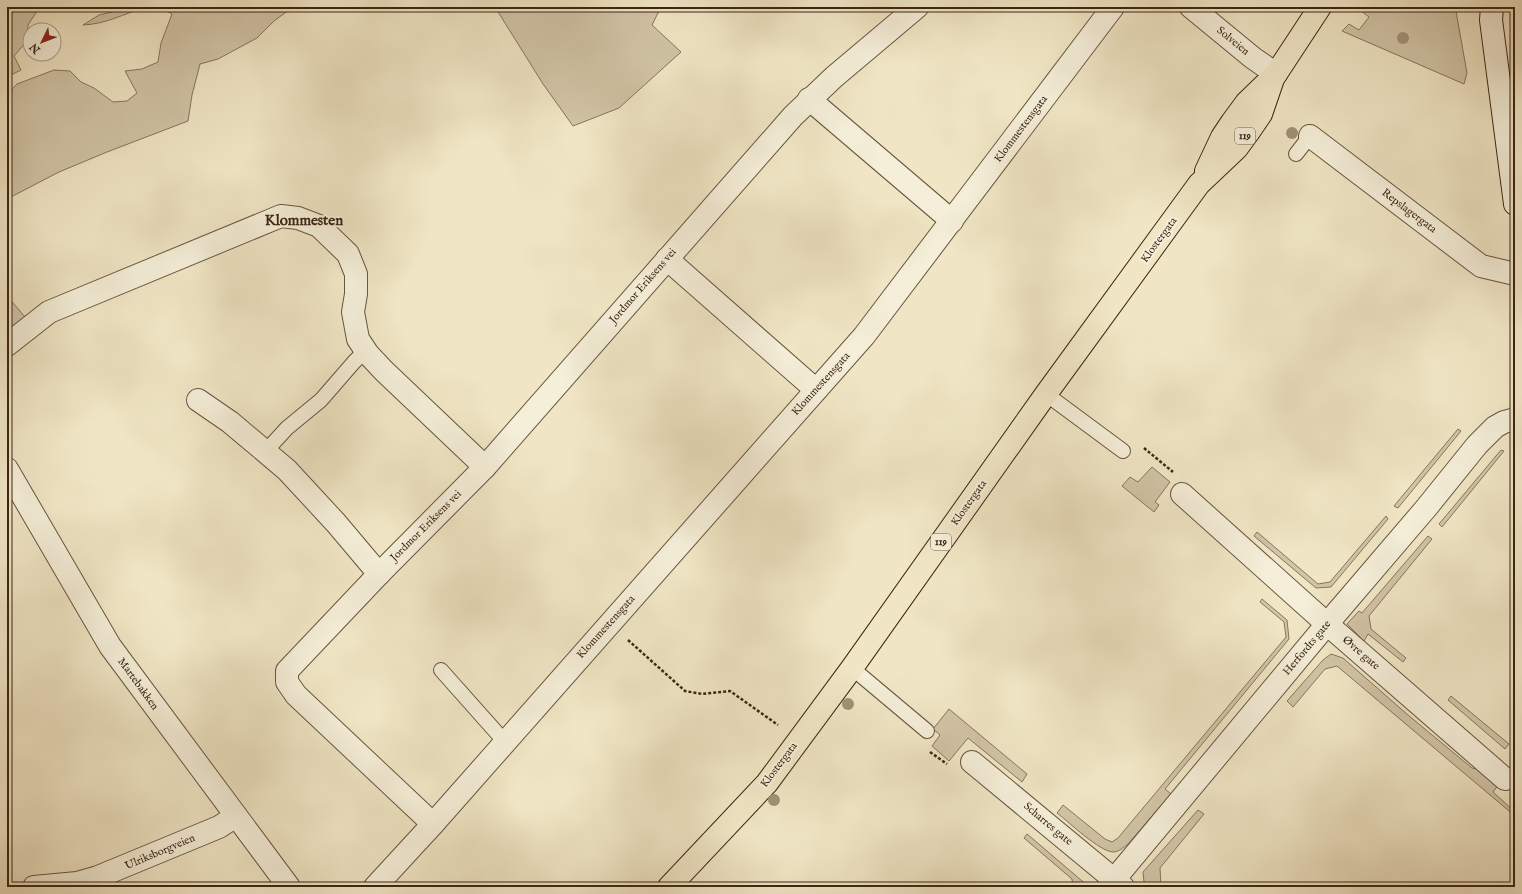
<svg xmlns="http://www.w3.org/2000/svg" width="1522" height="894" viewBox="0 0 1522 894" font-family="'IM FELL English',serif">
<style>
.green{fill:#d1c5a7;stroke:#86755e}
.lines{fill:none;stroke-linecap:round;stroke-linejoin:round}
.lane-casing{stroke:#695540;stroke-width:16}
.street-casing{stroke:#695540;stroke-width:24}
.secondary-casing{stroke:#3c2514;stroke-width:24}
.primary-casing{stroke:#3c2514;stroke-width:24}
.path{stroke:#3c2514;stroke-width:2.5;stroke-dasharray:3 2;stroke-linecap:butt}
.lane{stroke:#f5efd9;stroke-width:14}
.street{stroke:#f5efd9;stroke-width:22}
.secondary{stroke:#f5efd9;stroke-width:22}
.primary{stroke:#f0e6c5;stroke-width:22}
.tree{fill:#a19278}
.labels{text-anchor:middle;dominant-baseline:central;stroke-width:4;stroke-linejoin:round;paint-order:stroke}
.shield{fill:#f5efd9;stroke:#74624f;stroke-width:1}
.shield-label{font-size:10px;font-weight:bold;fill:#3c2514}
.street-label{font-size:11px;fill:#3c2514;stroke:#f5efd9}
.district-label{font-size:15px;font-weight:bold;fill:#3c2514;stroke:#f5efd9}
</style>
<rect width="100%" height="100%" fill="#f0e6c5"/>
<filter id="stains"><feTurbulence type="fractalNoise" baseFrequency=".005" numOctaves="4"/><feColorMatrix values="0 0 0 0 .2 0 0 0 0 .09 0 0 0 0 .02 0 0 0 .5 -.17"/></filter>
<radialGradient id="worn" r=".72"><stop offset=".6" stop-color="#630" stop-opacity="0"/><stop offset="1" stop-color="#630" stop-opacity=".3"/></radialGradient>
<g class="green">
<path d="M 24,7 L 37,11 L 28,25 L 27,41 L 14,56 L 21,70 L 7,77 L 7,19 L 11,13 Z"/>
<path d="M 125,7 L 145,7 C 124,14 106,24 83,25 L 99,15 L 116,11 Z"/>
<path d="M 160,7 L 293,7 L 274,21 L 257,38 L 218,59 L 200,64 L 192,95 L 188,121 L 107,152 L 59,172 L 7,199 L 7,94 L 17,84 L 54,70 L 70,71 L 81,82 L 94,88 L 113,102 L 127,101 L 137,93 L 125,71 L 142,69 L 158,62 L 161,43 L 172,14 Z"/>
<path d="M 495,7 L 659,7 L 660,9 L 652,25 L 681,52 L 619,108 L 573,126 L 543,84 Z"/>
<path d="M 1365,7 L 1453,7 L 1456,10 L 1457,17 L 1467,73 L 1464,84 L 1342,31 L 1349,24 L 1359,30 L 1369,17 L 1360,10 Z"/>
<path d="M 7,296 L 26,318 L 11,330 L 7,326 Z"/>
<path d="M 1458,429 L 1461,431 L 1398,508 L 1394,506 Z"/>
<path d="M 1501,450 L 1504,451 L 1442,527 L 1439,524 Z"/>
<path d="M 1152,467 L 1170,482 L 1155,502 L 1159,505 L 1154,512 L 1122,486 L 1130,477 L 1138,482 Z"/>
<path d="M 1386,516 L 1388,519 L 1331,587 L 1316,588 L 1254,536 L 1257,532 L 1318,584 L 1330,582 Z"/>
<path d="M 1428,536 L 1432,539 L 1369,616 L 1371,629 L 1406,658 L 1403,662 L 1368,634 L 1364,641 L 1347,624 L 1359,611 L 1362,613 Z"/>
<path d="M 1262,599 L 1287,620 L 1289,639 L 1165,789 L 1171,794 L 1129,843 C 1124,847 1119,852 1113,852 C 1099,851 1070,823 1057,813 L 1063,805 L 1105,839 L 1112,842 L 1118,838 L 1286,637 L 1284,622 L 1260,602 Z"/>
<path d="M 1331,654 L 1343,658 L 1408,715 L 1472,768 L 1484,770 L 1499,784 L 1493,792 L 1515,812 L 1515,816 L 1337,666 L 1325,669 L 1293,707 L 1287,701 L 1323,660 Z"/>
<path d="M 1451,696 L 1509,744 L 1505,749 L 1448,700 Z"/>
<path d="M 949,709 L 1027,774 L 1022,782 L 968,738 L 949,761 L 932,746 L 940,735 L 933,729 Z"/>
<path d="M 1198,810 L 1204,814 L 1160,868 L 1161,887 L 1150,887 L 1144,882 L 1143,872 Z"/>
<path d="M 1027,834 L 1088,886 L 1088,887 L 1073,887 L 1072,879 L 1024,838 Z"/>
</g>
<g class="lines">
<g class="lane-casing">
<g id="lane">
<path d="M 1296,154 L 1310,136"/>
<path d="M 1046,394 L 1123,451"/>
<path d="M 265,452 L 287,428 L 321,400 L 354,362 L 366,350"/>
<path d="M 852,668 L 927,731"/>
<path d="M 441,670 L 505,742"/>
</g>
</g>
<g class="street-casing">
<g id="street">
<path d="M 1191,7 L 1253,58 L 1276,74"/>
<path d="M 809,99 L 952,221"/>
<path d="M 1310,136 L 1481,266 L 1515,274"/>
<path d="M 667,259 L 816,390"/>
<path d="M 7,345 L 49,312 L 281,216 L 298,218 L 319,226 L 348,254 L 356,274 L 356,294 L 353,312 L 358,339 L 368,354 L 384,371 L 485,467"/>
<path d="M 198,400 L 230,422 L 287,470 L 336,523 L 379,574"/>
<path d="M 7,469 L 110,646 L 289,887"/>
<path d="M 1182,494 L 1327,624 L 1505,779"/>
<path d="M 972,762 L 1123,887"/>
<path d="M 433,824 L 296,695 L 287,682 L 287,671 L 379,574 L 485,467 L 793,116 L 834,77 L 917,7"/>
<path d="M 34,887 L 77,883 L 98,877 L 219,827 L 236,816"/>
<path d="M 375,887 L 433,824 L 864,336 L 1113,7"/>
<path d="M 1108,887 L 1327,624 L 1427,507 L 1477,445 L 1495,427 L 1504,422 L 1515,419"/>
</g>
</g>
<g class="secondary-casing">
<path id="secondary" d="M 1492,7 L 1491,20 L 1515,204"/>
</g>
<g class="primary-casing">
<g id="primary">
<path d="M 1206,171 L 1222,137 L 1232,122 L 1246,103 L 1276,74 L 1320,7"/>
<path d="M 669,887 L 767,783 L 852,668 L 1046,394 L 1199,184 L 1237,148 L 1248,133 L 1261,114 L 1274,76"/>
</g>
</g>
<g class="path">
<path d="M 1144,448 L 1173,472"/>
<path d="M 628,640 L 685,691 L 702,694 L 730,691 L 778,725"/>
<path d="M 930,752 L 947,764"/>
</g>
<use href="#lane" class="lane"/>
<use href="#street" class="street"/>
<use href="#secondary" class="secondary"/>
<use href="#primary" class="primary"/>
</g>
<g class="tree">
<circle cx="1403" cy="38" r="6"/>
<circle cx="1292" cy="133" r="6"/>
<circle cx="848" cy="704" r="6"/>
<circle cx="774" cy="800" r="6"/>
</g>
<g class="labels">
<g class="shield">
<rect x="1235" y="128" width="20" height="16" rx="3"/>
<rect x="931" y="534" width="20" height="16" rx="3"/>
</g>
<g class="shield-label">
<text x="1245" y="136">119</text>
<text x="941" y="542">119</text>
</g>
<g class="street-label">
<text transform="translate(1233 41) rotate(39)">Solveien</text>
<text transform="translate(1021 129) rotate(-53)">Klommestensgata</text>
<text transform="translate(1409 211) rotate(37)">Repslagergata</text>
<text transform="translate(1159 240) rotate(-54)">Klostergata</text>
<text transform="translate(643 286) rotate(-49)">Jordmor Eriksens vei</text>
<text transform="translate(821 384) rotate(-48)">Klommestensgata</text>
<text transform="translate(969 503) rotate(-55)">Klostergata</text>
<text transform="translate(426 526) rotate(-45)">Jordmor Eriksens vei</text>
<text transform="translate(606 627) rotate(-48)">Klommestensgata</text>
<text transform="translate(1307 648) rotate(-50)">Herfordts gate</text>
<text transform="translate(1361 653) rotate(41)">Øvre gate</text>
<text transform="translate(138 684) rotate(54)">Martebakken</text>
<text transform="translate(779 765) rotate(-53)">Klostergata</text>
<text transform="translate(1048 824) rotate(40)">Scharres gate</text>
<text transform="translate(160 852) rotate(-23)">Ulriksborgveien</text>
</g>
<g class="district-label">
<text x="304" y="220">Klommesten</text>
</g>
</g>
<rect width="1522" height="894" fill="none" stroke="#f0e6c5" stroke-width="24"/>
<rect x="8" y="8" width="1506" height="878" fill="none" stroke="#3c2514" stroke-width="2"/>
<rect x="12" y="12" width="1498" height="870" fill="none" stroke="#3c2514"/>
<g transform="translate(42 42) rotate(227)"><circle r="19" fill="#f5efd9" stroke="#ab9e8a"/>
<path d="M0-3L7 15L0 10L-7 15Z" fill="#8f2418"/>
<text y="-6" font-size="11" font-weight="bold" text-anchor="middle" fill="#3c2514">N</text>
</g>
<rect width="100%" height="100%" filter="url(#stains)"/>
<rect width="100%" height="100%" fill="url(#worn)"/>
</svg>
